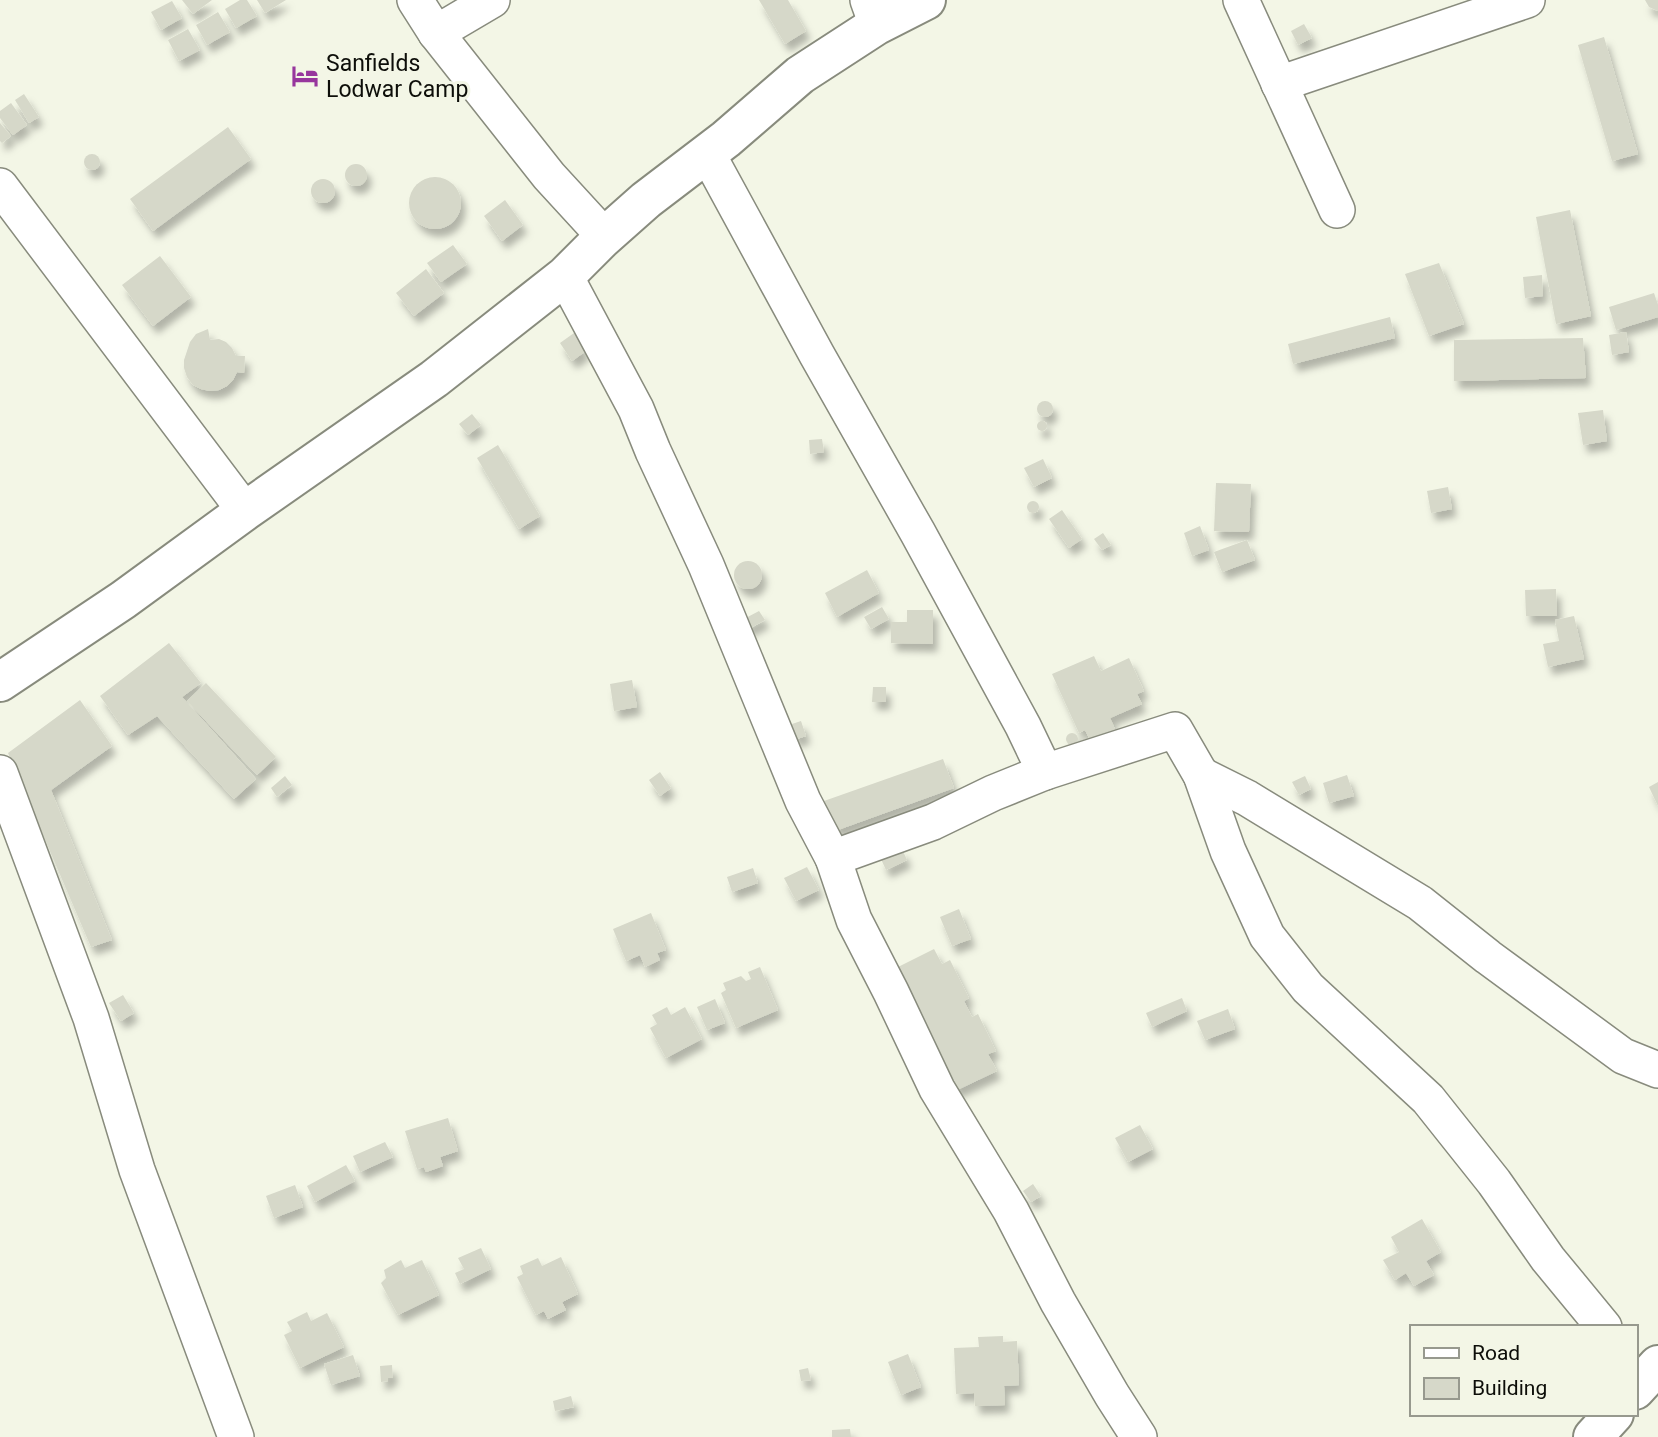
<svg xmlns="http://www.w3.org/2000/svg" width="1658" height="1437" viewBox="0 0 1658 1437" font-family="Roboto,sans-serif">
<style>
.building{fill:#d6d8c9;filter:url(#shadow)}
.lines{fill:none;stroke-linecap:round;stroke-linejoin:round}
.minor-casing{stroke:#888b7d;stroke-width:38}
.tertiary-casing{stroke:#888b7d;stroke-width:42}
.minor{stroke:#fff;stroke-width:35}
.tertiary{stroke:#fff;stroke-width:38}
.labels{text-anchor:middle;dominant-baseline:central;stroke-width:6;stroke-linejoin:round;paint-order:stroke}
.poi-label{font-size:23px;fill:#0d0e09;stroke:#f3f6e6;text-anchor:start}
</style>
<defs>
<filter id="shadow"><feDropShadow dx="4.5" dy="8" stdDeviation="3.5" flood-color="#0004"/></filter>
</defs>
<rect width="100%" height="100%" fill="#f3f6e6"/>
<g class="building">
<path d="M 182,0 L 212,0 L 193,14 Z"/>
<path d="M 240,0 L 247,0 L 257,16 L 236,28 L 225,9 Z"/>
<path d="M 257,0 L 286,0 L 265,13 Z"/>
<path d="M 759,0 L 788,0 L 806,31 L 785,44 Z"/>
<path d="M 1645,0 L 1658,0 L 1658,11 L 1649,7 Z"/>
<path d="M 172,1 L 182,18 L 161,30 L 151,12 Z"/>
<path d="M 218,12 L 230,32 L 207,45 L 196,25 Z"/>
<path d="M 1304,24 L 1312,38 L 1298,45 L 1291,31 Z"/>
<path d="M 188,29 L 200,50 L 179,61 L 168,40 Z"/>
<path d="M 1604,37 L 1638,154 L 1612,161 L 1578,45 Z"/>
<path d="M 24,94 L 39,117 L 29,123 L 15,100 Z"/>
<path d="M 11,103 L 27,125 L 13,135 L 0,118 L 0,111 Z"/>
<path d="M 0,123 L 11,136 L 2,143 L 0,141 Z"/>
<path d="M 228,127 L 251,159 L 153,231 L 130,199 Z"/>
<circle cx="92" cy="162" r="8"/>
<circle cx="356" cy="175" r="11"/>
<circle cx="435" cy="203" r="26"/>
<circle cx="323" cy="191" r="12"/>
<path d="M 505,200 L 523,225 L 502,241 L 484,216 Z"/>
<path d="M 1570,210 L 1591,316 L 1556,324 L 1536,217 Z"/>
<path d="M 453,245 L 467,264 L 441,282 L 427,263 Z"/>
<path d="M 160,256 L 191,297 L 153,326 L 122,285 Z"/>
<path d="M 1439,263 L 1464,324 L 1429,336 L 1405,274 Z"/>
<path d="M 426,269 L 444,293 L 414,316 L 396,293 Z"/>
<path d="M 1542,275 L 1543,296 L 1525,298 L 1523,277 Z"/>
<path d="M 1654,293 L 1658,305 L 1658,317 L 1616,330 L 1609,307 Z"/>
<path d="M 1390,317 L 1395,338 L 1293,364 L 1288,344 Z"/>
<path d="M 208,329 L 210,340 L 219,339 L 226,342 L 232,348 L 236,356 L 245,356 L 244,373 L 237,372 L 233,380 L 227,386 L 219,390 L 210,391 L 201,389 L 193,385 L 187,377 L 184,368 L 184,360 L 190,342 L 196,334 Z"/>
<path d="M 1626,332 L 1629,352 L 1612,355 L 1609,335 Z"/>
<path d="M 574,333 L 586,351 L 572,361 L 560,343 Z"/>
<path d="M 1583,338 L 1586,378 L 1454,381 L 1454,340 Z"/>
<circle cx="1045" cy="409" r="8"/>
<path d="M 1603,410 L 1607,441 L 1583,445 L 1578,413 Z"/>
<path d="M 472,414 L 481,425 L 468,435 L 459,424 Z"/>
<circle cx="1042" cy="426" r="5"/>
<path d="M 822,439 L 824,452 L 810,454 L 809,440 Z"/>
<path d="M 498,445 L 540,516 L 519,529 L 477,458 Z"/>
<path d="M 1043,459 L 1052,478 L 1034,487 L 1024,468 Z"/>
<path d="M 1216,483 L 1251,484 L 1249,532 L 1214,531 Z"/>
<path d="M 1448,487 L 1452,509 L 1431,513 L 1427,491 Z"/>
<circle cx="1033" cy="507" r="6"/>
<path d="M 1062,510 L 1082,539 L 1069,548 L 1049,519 Z"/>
<path d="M 1200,526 L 1209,550 L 1192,556 L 1184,533 Z"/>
<path d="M 1103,533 L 1111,545 L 1102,550 L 1094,539 Z"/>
<path d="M 1247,540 L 1255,560 L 1222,572 L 1214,552 Z"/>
<circle cx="748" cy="575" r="14"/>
<path d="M 867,570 L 879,593 L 837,617 L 825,593 Z"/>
<path d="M 1556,589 L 1557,616 L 1526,616 L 1525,590 Z"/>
<path d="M 882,607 L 889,619 L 871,629 L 864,617 Z"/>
<path d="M 907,610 L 933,610 L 933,644 L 891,643 L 891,622 L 907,622 Z"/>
<path d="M 759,611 L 765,620 L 747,630 L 742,620 Z"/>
<path d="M 1574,616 L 1584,659 L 1548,667 L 1543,644 L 1559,641 L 1555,620 Z"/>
<path d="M 169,643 L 201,683 L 182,697 L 256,779 L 234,799 L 157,716 L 128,735 L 100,696 Z"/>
<path d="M 1094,656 L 1101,671 L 1129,658 L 1144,691 L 1137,694 L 1142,704 L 1110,718 L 1115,729 L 1090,740 L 1085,730 L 1079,733 L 1052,674 Z"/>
<path d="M 632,680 L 637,707 L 614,711 L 610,684 Z"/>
<path d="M 206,683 L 276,757 L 257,775 L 187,701 Z"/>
<path d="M 873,687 L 886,687 L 886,702 L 872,702 Z"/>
<path d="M 80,700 L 112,746 L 51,790 L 112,940 L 91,947 L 8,753 Z"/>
<path d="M 801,721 L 806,736 L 794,740 L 789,725 Z"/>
<circle cx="1072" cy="739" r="6"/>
<path d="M 943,759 L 954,788 L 835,831 L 824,801 Z"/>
<path d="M 660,772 L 671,788 L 660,796 L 649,780 Z"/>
<path d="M 1347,775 L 1354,796 L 1329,803 L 1323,783 Z"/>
<path d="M 285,776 L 292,785 L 277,797 L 271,788 Z"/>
<path d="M 1305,776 L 1311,789 L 1299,795 L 1292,782 Z"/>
<path d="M 1658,782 L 1658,806 L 1649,787 Z"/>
<path d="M 902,849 L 907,860 L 886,870 L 881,859 Z"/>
<path d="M 807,867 L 819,890 L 796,901 L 784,878 Z"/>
<path d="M 753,868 L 758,883 L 732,892 L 727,877 Z"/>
<path d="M 959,909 L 971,939 L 952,946 L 940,917 Z"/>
<path d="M 651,913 L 666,950 L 657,953 L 660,960 L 645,967 L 640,955 L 626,961 L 613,929 Z"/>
<path d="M 934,949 L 942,964 L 950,960 L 969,998 L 964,1001 L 972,1017 L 978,1014 L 996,1051 L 988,1054 L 997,1071 L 955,1091 L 896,968 Z"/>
<path d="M 760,967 L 778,1010 L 736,1028 L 721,993 L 726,990 L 723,983 L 741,976 L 746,981 L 751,979 L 748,972 Z"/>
<path d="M 123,995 L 134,1013 L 121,1021 L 109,1003 Z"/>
<path d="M 1182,998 L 1187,1011 L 1152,1027 L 1146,1013 Z"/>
<path d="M 715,999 L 725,1023 L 707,1030 L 697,1007 Z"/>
<path d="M 667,1007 L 671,1015 L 685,1007 L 702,1039 L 666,1058 L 650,1028 L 657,1024 L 652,1015 Z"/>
<path d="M 1228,1009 L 1235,1029 L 1205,1040 L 1197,1021 Z"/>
<path d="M 448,1118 L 458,1151 L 440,1157 L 443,1166 L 426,1172 L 424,1167 L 417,1169 L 405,1131 Z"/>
<path d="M 1140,1125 L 1153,1149 L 1128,1162 L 1115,1138 Z"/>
<path d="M 385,1142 L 393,1157 L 360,1172 L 353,1156 Z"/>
<path d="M 346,1165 L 355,1181 L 315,1202 L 307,1186 Z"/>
<path d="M 1033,1184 L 1041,1196 L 1031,1202 L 1023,1191 Z"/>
<path d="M 295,1185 L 303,1207 L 274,1218 L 266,1196 Z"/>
<path d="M 1422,1219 L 1441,1252 L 1426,1261 L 1434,1275 L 1414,1286 L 1406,1273 L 1395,1280 L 1383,1260 L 1399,1252 L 1391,1237 Z"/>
<path d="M 481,1248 L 491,1269 L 460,1284 L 455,1273 L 464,1269 L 458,1258 Z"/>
<path d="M 561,1257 L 578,1294 L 562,1302 L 566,1310 L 548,1319 L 544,1311 L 536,1315 L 517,1277 L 523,1274 L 520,1266 L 538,1258 L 542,1266 Z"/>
<path d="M 401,1260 L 405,1268 L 422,1260 L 439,1295 L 398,1315 L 381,1283 L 386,1278 L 384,1270 Z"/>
<path d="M 307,1312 L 311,1321 L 327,1313 L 344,1347 L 300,1368 L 284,1335 L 292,1331 L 287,1322 Z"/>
<path d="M 1003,1336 L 1003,1342 L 1017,1341 L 1019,1385 L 1004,1386 L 1005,1405 L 975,1406 L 974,1393 L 956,1394 L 954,1348 L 979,1347 L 978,1337 Z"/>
<path d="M 908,1354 L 921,1387 L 901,1395 L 888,1362 Z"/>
<path d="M 353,1355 L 360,1376 L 331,1385 L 324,1364 Z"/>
<path d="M 392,1365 L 393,1378 L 388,1378 L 388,1381 L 381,1382 L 380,1366 Z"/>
<path d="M 808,1368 L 811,1380 L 801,1381 L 799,1370 Z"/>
<path d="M 571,1396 L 574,1407 L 555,1411 L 553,1401 Z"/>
<path d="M 850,1429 L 851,1437 L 832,1437 L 832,1430 Z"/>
</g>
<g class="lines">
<g class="minor-casing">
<g id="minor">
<path d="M 415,0 L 436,33 L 549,176 L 605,237"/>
<path d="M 868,0 L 877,25"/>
<path d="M 1241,0 L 1337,210"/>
<path d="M 436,33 L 492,0"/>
<path d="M 1279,84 L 1527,0"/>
<path d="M 707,153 L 817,355 L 918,533 L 1023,726 L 1045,772"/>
<path d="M 0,186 L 245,511"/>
<path d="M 565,276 L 636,409 L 653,451 L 706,565 L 803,801 L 833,858 L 854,920 L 891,992 L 937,1089 L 1011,1211 L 1058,1302 L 1112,1395 L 1139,1437"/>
<path d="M 0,773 L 91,1018 L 137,1170 L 236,1437"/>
<path d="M 1201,775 L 1247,798 L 1420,903 L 1488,957 L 1623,1056 L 1658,1070"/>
<path d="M 833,858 L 933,822 L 993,793 L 1045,772 L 1175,730 L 1201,775 L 1228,851 L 1267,936 L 1308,988 L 1428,1099 L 1494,1182 L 1548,1259 L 1604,1327"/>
</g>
</g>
<g class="tertiary-casing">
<g id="tertiary">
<path d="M 0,682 L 123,600 L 245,511 L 434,379 L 565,276 L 602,239 L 646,200 L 726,139 L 800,75 L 877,25 L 926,0"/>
<path d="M 1635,1390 L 1658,1365"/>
<path d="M 1593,1437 L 1614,1414"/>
</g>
</g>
<use href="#minor" class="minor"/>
<use href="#tertiary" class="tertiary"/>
</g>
<defs>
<g id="hotel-bare" transform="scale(2.1)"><path d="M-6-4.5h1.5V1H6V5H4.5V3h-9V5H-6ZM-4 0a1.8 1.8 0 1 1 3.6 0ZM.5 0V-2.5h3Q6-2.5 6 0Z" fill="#97369d" stroke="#f3f6e6" stroke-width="2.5" paint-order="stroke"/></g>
</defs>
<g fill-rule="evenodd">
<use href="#hotel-bare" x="305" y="76"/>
</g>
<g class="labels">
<g class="poi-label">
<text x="326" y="63">Sanfields<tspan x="326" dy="26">Lodwar Camp</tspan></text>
</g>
</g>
<rect x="1410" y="1325" width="228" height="91" fill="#f3f6e6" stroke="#97998e" stroke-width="2"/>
<rect x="1424" y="1348" width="35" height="10" fill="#ffffff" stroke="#97998e" stroke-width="2"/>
<text x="1472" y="1360" font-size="21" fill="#0d0e09">Road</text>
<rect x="1424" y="1378" width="35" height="21" fill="#d6d8c9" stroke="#97998e" stroke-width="2"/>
<text x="1472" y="1395" font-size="21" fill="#0d0e09">Building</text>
</svg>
